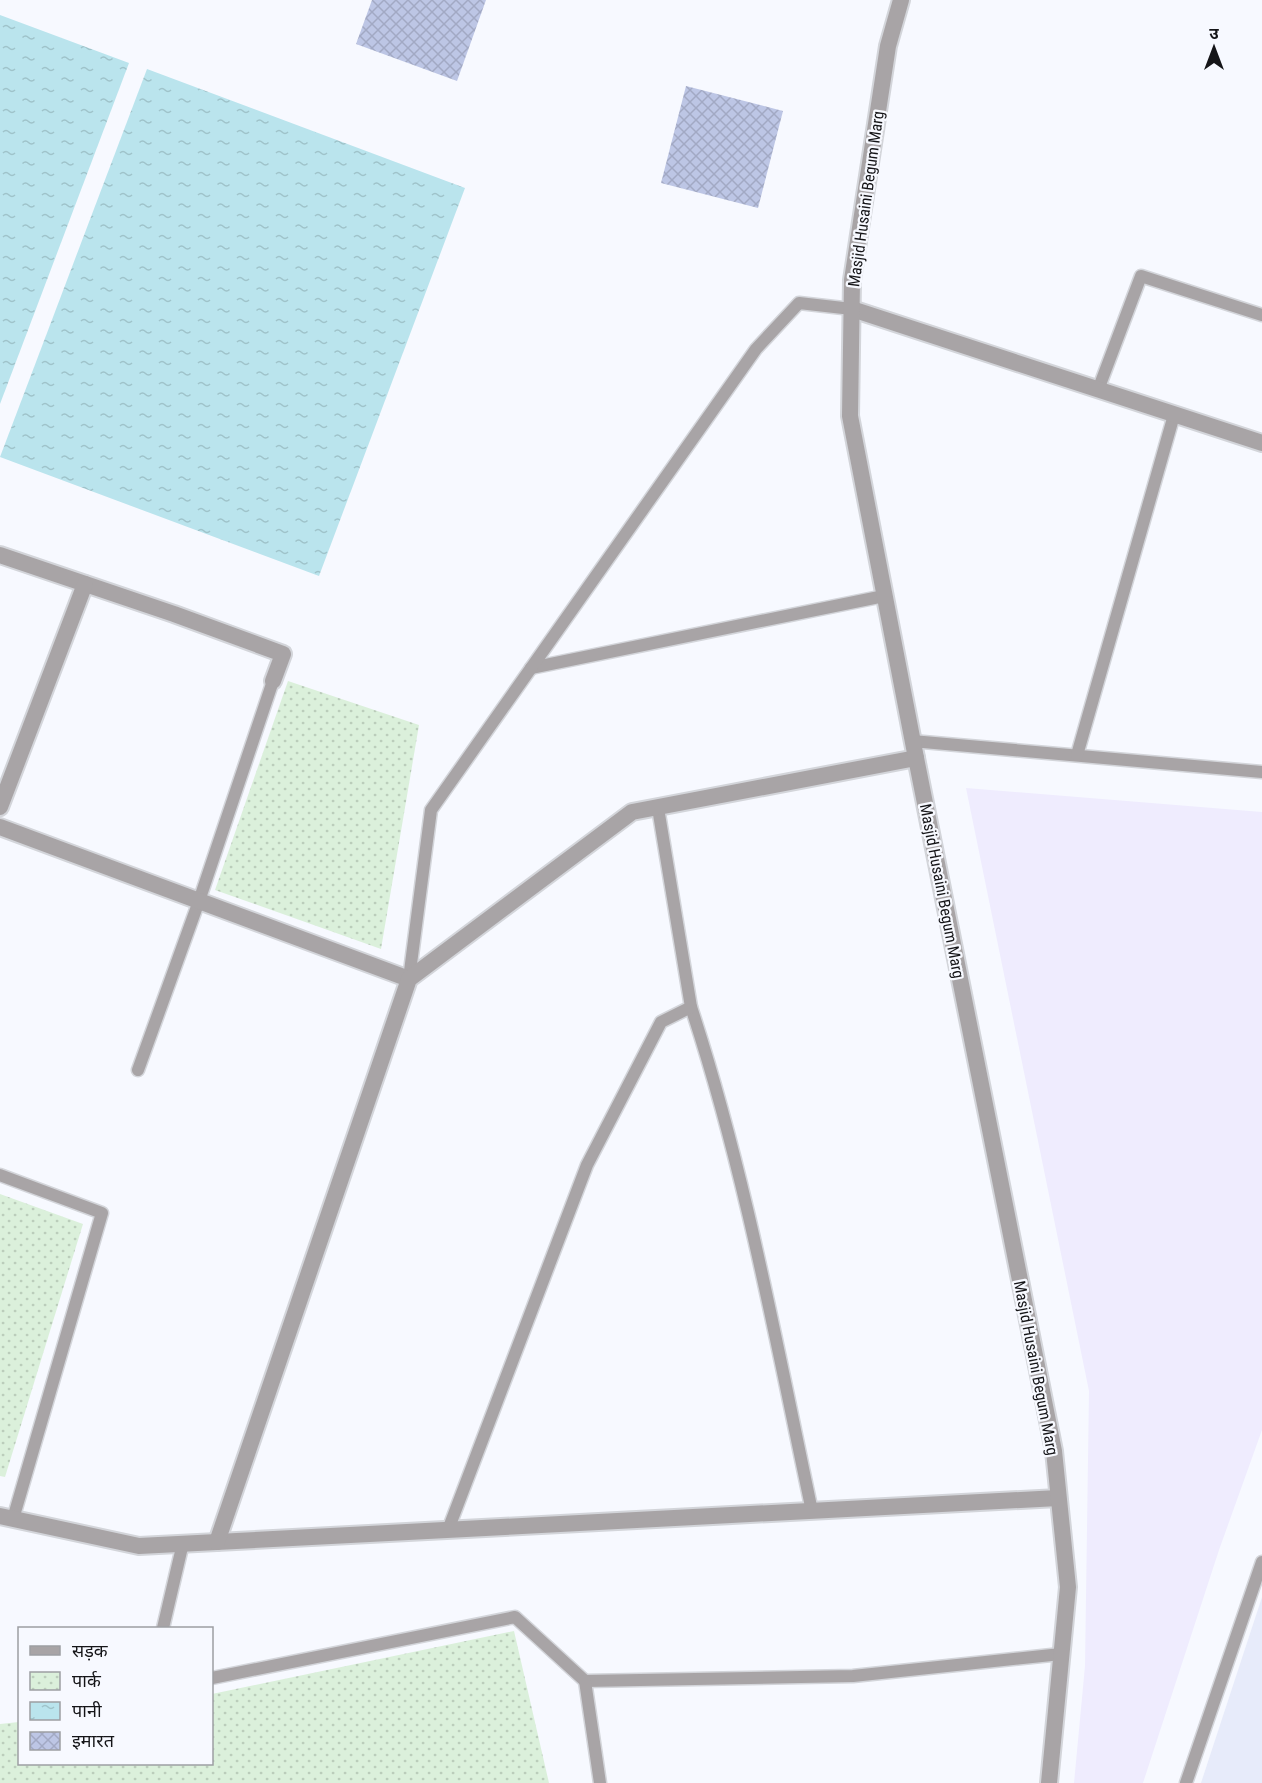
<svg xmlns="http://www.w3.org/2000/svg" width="1262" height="1783" viewBox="0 0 1262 1783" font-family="'Roboto Condensed','Noto Sans Devanagari',sans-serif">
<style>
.built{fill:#e7ebfa}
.industrial{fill:#efecfe}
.park{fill:url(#park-dots)}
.water{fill:url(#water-ripples)}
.building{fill:url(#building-cross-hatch)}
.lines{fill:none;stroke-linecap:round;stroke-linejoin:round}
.service-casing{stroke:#d3d5da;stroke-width:15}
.minor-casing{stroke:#d3d5da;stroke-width:20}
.tertiary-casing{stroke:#d3d5da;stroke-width:20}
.service{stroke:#a8a4a6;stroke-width:12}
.minor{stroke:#a8a4a6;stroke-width:16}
.tertiary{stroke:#a8a4a6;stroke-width:16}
.labels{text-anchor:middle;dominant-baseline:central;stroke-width:4.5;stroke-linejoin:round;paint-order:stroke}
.street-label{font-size:16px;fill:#151518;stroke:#f7f9ff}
</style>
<defs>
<pattern id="park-dots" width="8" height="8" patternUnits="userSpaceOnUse" patternTransform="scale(1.5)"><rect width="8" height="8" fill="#dbf0db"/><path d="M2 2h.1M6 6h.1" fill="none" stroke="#bbcdbb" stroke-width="1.8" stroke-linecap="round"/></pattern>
<pattern id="water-ripples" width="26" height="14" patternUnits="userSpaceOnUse" patternTransform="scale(1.5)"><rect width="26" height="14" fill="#bae4ed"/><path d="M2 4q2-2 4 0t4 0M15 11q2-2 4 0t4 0" fill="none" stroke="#9fc3ca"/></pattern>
<pattern id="building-cross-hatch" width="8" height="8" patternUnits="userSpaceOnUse" patternTransform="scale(1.5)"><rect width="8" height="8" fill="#bdc6e5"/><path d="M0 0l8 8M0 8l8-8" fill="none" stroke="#a2a9c4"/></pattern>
</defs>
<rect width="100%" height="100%" fill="#f7f9ff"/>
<path class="built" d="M 1262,1597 L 1262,1783 L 1201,1783 Z"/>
<path class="industrial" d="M 966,788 L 1262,812 L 1262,1430 L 1219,1550 L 1143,1783 L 1074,1783 L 1085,1666 L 1089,1391 Z"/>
<g class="park">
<path d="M 288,681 L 419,725 L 381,949 L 215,890 Z"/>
<path d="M 0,1194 L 83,1224 L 5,1477 L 0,1476 Z"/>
<path d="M 514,1631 L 549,1783 L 0,1783 L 0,1724 L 19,1722 L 20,1764 L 212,1764 L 212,1694 Z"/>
</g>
<g class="water">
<path d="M 0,15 L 129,63 L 0,404 Z"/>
<path d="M 147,69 L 465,188 L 319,576 L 0,457 Z"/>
</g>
<g class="building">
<path d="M 372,0 L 486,0 L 457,81 L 356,44 Z"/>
<path d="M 686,86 L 783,111 L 758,208 L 661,183 Z"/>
</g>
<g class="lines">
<g class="service-casing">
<g id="service">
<path d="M 1098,390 L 1141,276 L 1262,315"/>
<path d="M 531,668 L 884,596"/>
<path d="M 912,741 L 1262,772"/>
<path d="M 1077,755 L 1174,415"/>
<path d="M 409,979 L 431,810 L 756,349 L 799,303 L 852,309"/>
<path d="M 691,1007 C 745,1171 776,1342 812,1511"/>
<path d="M 138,1070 L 199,901 L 273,681"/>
<path d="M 0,1175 L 102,1213 L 13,1519"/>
<path d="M 448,1530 L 587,1165 L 661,1022 L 691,1007 L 658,808"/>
<path d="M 163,1628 L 183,1543"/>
<path d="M 212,1678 L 515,1617 L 585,1681 L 853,1676 L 1061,1654"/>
<path d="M 585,1681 L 600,1783"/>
<path d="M 1186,1783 L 1262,1562"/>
</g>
</g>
<g class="minor-casing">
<g id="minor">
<path d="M 852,309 L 1262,443"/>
<path d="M 0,555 L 174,614 L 283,654 L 273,681"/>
<path d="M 0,807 L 85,584"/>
<path d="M 0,827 L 409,979"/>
<path d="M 0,1516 L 139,1546 L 1058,1498"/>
<path d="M 217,1542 L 409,979 L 632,812 L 916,758"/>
</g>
</g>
<g class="tertiary-casing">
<path id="tertiary" d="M 901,0 L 888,46 L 852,280 L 850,416 L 916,758 L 1054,1451 L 1068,1587 L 1049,1783"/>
</g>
<use href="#service" class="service"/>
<use href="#minor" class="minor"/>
<use href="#tertiary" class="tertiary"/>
</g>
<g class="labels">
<g class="street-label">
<text transform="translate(866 199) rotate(-82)">Masjid Husaini Begum Marg</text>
<text transform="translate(942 891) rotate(79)">Masjid Husaini Begum Marg</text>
<text transform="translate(1036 1368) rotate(79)">Masjid Husaini Begum Marg</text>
</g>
</g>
<rect x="18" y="1627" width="195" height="138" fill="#f7f9ff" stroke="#9d9ea3" stroke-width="1.5"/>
<rect x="30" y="1646" width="30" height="9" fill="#a8a4a6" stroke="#9d9ea3" stroke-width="1.5"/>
<text x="72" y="1657" font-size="18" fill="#151518">सड़क</text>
<rect x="30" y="1672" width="30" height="18" fill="url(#park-dots)" stroke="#9d9ea3" stroke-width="1.5"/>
<text x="72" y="1687" font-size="18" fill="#151518">पार्क</text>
<rect x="30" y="1702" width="30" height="18" fill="url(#water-ripples)" stroke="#9d9ea3" stroke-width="1.5"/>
<text x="72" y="1717" font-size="18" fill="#151518">पानी</text>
<rect x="30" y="1732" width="30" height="18" fill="url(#building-cross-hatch)" stroke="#9d9ea3" stroke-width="1.5"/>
<text x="72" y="1747" font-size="18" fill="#151518">इमारत</text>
<g transform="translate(1214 48)" stroke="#f7f9ff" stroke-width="4.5" paint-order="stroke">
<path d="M0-4.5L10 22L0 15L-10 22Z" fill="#151518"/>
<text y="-9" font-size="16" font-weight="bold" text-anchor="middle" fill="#151518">उ</text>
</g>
</svg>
